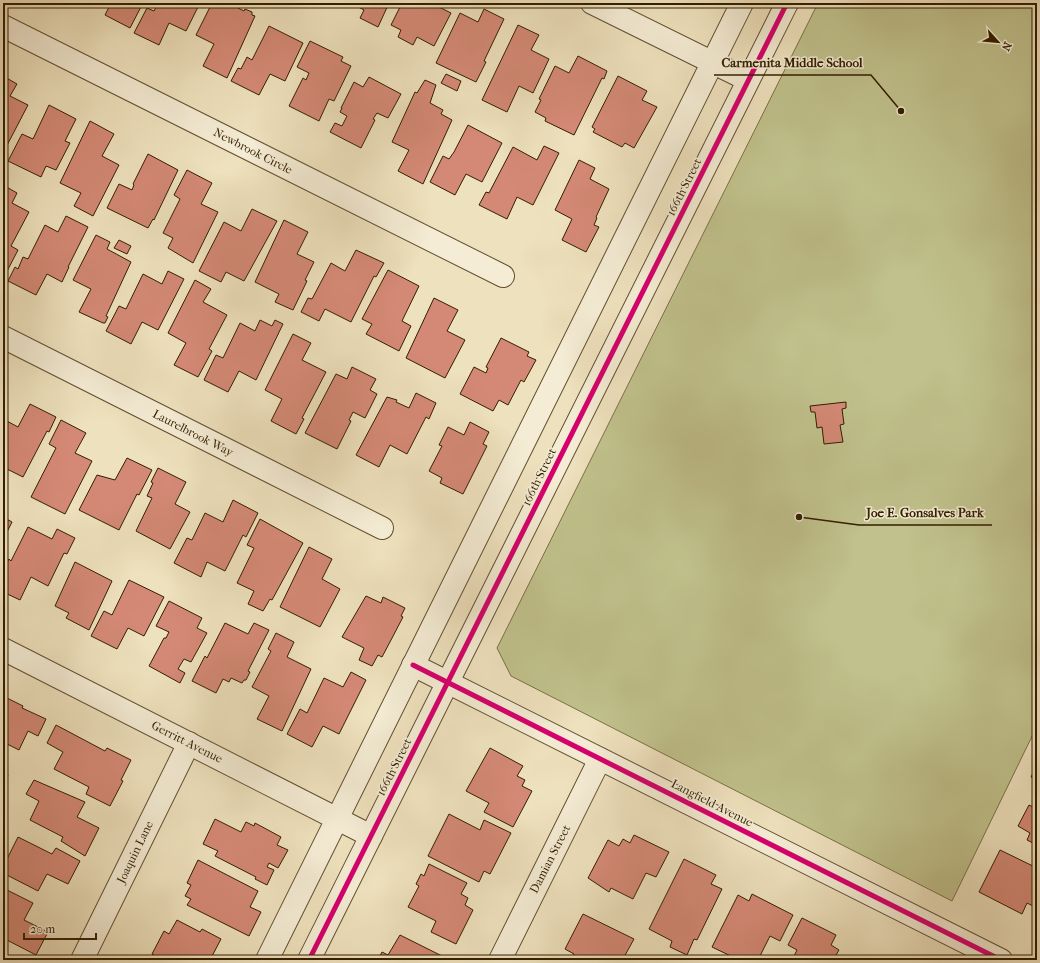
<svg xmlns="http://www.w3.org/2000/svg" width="1040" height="963" viewBox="0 0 1040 963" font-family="'IM FELL French Canon',serif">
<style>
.green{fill:#c0c18c;stroke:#7a7046}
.building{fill:#d48976;stroke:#331e00}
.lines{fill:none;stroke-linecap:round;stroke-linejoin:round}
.minor-casing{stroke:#624f2f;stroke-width:24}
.minor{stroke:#f4ecd4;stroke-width:22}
.cycleway-casing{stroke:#f4ecd4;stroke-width:8}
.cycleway{stroke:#d6006c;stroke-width:5}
.labels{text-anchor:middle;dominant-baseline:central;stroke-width:3;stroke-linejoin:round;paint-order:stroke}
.street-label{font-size:12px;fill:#331e00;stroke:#f4ecd4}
.leader{fill:none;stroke:#331e00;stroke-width:1.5}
.callout-dot{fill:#331e00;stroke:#f4ecd4;stroke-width:1.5}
.callout-label{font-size:13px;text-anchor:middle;font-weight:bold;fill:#331e00;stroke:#f4ecd4;stroke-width:3;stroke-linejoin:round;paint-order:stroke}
</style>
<rect width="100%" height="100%" fill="#eee1bd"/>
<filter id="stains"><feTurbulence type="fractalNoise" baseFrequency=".005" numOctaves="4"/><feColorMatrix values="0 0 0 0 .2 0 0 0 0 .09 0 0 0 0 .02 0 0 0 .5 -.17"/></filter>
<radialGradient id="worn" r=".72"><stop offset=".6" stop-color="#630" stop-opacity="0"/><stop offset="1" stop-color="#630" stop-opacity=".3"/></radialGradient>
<path class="green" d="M 818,3 L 1037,3 L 1037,726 L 952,901 L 511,676 L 497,648 Z"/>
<g class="building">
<path d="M 111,3 L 143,3 L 130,28 L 105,15 Z"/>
<path d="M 158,3 L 200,3 L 186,31 L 169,23 L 159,45 L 134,33 L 147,8 L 154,11 Z"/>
<path d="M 212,3 L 241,3 L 238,8 L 244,11 L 245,9 L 252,12 L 252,15 L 255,16 L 227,78 L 203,66 L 214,44 L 196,35 Z"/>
<path d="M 351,3 L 389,3 L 378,27 L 360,18 L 364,10 Z"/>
<path d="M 402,3 L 438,3 L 437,6 L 451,13 L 434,46 L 417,37 L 413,45 L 398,37 L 401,30 L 391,25 Z"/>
<path d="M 484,9 L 504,19 L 484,61 L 486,62 L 476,82 L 436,63 L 460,13 L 478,22 Z"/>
<path d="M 518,25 L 539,35 L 531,50 L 549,59 L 533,93 L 519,86 L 507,112 L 482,100 Z"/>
<path d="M 269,26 L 303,43 L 285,81 L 270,74 L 259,95 L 231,81 L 238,68 L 241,69 L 247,57 L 252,60 Z"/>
<path d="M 310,41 L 343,57 L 341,61 L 351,66 L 334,101 L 329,99 L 319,121 L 289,106 L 303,78 L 306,80 L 309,73 L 297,67 Z"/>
<path d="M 578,56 L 607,71 L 604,79 L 602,78 L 574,135 L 545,121 L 546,118 L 535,112 L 541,100 L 539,99 L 555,66 L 569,73 Z"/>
<path d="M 446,74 L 461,81 L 457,91 L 441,83 Z"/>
<path d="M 3,76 L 17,84 L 10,96 L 28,105 L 3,153 Z"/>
<path d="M 618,76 L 647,91 L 642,100 L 657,107 L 634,148 L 625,143 L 622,147 L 593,132 L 595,129 L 592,127 Z"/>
<path d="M 369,77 L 401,94 L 388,118 L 377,113 L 373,119 L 375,120 L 361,148 L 330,132 L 335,123 L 342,126 L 347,116 L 340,112 L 342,108 L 341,108 L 354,82 L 363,87 Z"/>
<path d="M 425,80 L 436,85 L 430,103 L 443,110 L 441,114 L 452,120 L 423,184 L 398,171 L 409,150 L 392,142 L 415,92 L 417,93 Z"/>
<path d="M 49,105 L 76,119 L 65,141 L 70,143 L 56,170 L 46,166 L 41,177 L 8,161 L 22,134 L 33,139 Z"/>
<path d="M 90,121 L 114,134 L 102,156 L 119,165 L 93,216 L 74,206 L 81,193 L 60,183 Z"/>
<path d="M 468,125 L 502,143 L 482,182 L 466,174 L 455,195 L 430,182 L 443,156 L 449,159 L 454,152 Z"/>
<path d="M 544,146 L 559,153 L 533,205 L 517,197 L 507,219 L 479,205 L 486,192 L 489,193 L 513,147 L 537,160 Z"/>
<path d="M 148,154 L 178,170 L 154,220 L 153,219 L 148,228 L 107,208 L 119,184 L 132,190 L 134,185 L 133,184 Z"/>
<path d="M 579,160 L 595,168 L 590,179 L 609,189 L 596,217 L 597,218 L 594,225 L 599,227 L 586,252 L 562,240 L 572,219 L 555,210 Z"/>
<path d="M 187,170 L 212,183 L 201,204 L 218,212 L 193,263 L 168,248 L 173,238 L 163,233 L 180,199 L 174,195 Z"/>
<path d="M 3,185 L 17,193 L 12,203 L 29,212 L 11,246 L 18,250 L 5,275 L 3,274 Z"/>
<path d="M 252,209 L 277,221 L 244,281 L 226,272 L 221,282 L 199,271 L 224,222 L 241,231 Z"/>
<path d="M 66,216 L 88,227 L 68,267 L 69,267 L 62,282 L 47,274 L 36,295 L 8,281 L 15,267 L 18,269 L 23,257 L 28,259 L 45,225 L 58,232 Z"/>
<path d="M 284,220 L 308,232 L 297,254 L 314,262 L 305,280 L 307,281 L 293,310 L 275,302 L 279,294 L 255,282 Z"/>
<path d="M 96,235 L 110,242 L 107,249 L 131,262 L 106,316 L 108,317 L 105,323 L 103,323 L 79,312 L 91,289 L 73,280 Z"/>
<path d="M 119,240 L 131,246 L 127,254 L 114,248 Z"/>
<path d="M 356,250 L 384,263 L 376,277 L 374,276 L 351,322 L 325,309 L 319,321 L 301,312 L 308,298 L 312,299 L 331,263 L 345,271 Z"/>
<path d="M 388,270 L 419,286 L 402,321 L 411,326 L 399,351 L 366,334 L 372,324 L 362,319 Z"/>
<path d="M 168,271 L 184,279 L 158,330 L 142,322 L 131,344 L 106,331 L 119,306 L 126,309 L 143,274 L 162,284 Z"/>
<path d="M 195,280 L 211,289 L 203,302 L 227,315 L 209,349 L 212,351 L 198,377 L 174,365 L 186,343 L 168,333 Z"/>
<path d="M 434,298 L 458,310 L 447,331 L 465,340 L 445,378 L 406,358 Z"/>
<path d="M 260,320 L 272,326 L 275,320 L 283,324 L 256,380 L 239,371 L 228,392 L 204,380 L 216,355 L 223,358 L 240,323 L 255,331 Z"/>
<path d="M 293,334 L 311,343 L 302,360 L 326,372 L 302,418 L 304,419 L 296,434 L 271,421 L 282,399 L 265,390 Z"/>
<path d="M 501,338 L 529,352 L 527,356 L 536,360 L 524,382 L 521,380 L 508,405 L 499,400 L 493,411 L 460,394 L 474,367 L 486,373 L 488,368 L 486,367 Z"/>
<path d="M 352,367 L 376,379 L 370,390 L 377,394 L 365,418 L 353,412 L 349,420 L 351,421 L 337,449 L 305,433 L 336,374 L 347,379 Z"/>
<path d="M 416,393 L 436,403 L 429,419 L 426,417 L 407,454 L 390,445 L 379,467 L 356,455 L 387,397 L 397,400 L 396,402 L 409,408 Z"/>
<path d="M 846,402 L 846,408 L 842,409 L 844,424 L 840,425 L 843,442 L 824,444 L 822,427 L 817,428 L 815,412 L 811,412 L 810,406 Z"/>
<path d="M 30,404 L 56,417 L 49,432 L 47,431 L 23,477 L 3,467 L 3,419 L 18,427 Z"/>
<path d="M 61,420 L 86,433 L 75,453 L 92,461 L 65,514 L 31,497 L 56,448 L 49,444 Z"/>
<path d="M 470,422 L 489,432 L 483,444 L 487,446 L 463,494 L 440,483 L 442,478 L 429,471 L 442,446 L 439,445 L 448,427 L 464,435 Z"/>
<path d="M 127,458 L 152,470 L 139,495 L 137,494 L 119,530 L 79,510 L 97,475 L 115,480 Z"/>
<path d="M 158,468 L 186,482 L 175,504 L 190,512 L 170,549 L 136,531 L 152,498 L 147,496 L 153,483 L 151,482 Z"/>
<path d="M 233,500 L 258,513 L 246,537 L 243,535 L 225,571 L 207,562 L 201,577 L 174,563 L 187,538 L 192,540 L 205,513 L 223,522 Z"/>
<path d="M 3,517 L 12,522 L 3,540 Z"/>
<path d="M 260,519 L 303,543 L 272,600 L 270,599 L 263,611 L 248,604 L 254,591 L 237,583 L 254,548 L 247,545 Z"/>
<path d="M 28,527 L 52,539 L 57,529 L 75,538 L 67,554 L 64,553 L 48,586 L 31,577 L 20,600 L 3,592 L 3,571 L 9,559 L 11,561 Z"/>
<path d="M 309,547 L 332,559 L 322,579 L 340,589 L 320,627 L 280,607 Z"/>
<path d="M 75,562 L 112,581 L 89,630 L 66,618 L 69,613 L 55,606 Z"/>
<path d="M 129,580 L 164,597 L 144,636 L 128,628 L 117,649 L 91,636 L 104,611 L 112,615 Z"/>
<path d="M 366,596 L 381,603 L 383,597 L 405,608 L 401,616 L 403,617 L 391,640 L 382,657 L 378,655 L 372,666 L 359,660 L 364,648 L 342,637 Z"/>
<path d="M 169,601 L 202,618 L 197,628 L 207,633 L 191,662 L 184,659 L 178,669 L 185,673 L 180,683 L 149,666 L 164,638 L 166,638 L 169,632 L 156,626 Z"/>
<path d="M 225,623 L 248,634 L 254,623 L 269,630 L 248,671 L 250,672 L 246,680 L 244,680 L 242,683 L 231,678 L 229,682 L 223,679 L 216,693 L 192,681 L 205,656 L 207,658 Z"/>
<path d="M 276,633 L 294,642 L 287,657 L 311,669 L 282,731 L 257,719 L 269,696 L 252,687 L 271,651 L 268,649 Z"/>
<path d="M 351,672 L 366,680 L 339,734 L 323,726 L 312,747 L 287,734 L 300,709 L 307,713 L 324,678 L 343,687 Z"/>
<path d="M 3,696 L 23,706 L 22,708 L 46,719 L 38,736 L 28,731 L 19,750 L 3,742 Z"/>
<path d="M 56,725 L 105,751 L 107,748 L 131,760 L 121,780 L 123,781 L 110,806 L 86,794 L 89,787 L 54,769 L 63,752 L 47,743 Z"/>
<path d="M 490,748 L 523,766 L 517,776 L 525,780 L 522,786 L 532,791 L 513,827 L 484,812 L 489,803 L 466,791 Z"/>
<path d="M 1037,765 L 1037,780 L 1031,777 Z"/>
<path d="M 3,773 L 8,775 L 3,785 Z"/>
<path d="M 34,780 L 85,802 L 77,817 L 99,828 L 85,856 L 61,841 L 63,837 L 30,820 L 39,801 L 26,794 Z"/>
<path d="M 1029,805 L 1037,809 L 1037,845 L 1027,840 L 1030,833 L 1018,826 Z"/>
<path d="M 449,814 L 480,830 L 484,820 L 511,833 L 490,874 L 484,871 L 479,882 L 428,856 Z"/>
<path d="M 215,819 L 241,832 L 246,822 L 254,826 L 255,823 L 281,837 L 277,845 L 288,850 L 278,868 L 269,863 L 267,867 L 274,870 L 267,885 L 255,879 L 256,877 L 215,856 L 218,851 L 203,844 Z"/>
<path d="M 634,835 L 669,852 L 656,877 L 646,873 L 633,899 L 611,888 L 609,892 L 588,878 L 608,840 L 619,846 L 623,839 L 630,843 Z"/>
<path d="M 18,837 L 52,854 L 56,848 L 80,861 L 68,884 L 47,874 L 38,891 L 3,873 L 3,867 Z"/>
<path d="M 1000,850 L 1037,868 L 1037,908 L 1027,903 L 1022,914 L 979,892 Z"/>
<path d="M 684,859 L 716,875 L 711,884 L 722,889 L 697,940 L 694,939 L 687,955 L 670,947 L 672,941 L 649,929 Z"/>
<path d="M 198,860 L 258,891 L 250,907 L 261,912 L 249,936 L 187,905 L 191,899 L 185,896 L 191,885 L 187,883 Z"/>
<path d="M 429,864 L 467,883 L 461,894 L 468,898 L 465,905 L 473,910 L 456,944 L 431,932 L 436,921 L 408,907 L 419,886 L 416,884 L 421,874 L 424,876 Z"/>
<path d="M 3,888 L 33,903 L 24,920 L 48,932 L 36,955 L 3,938 Z"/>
<path d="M 752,894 L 793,915 L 780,941 L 770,936 L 758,960 L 739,960 L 712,947 L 738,895 L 749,901 Z"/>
<path d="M 583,914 L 634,939 L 623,959 L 625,960 L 571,960 L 574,954 L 565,949 Z"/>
<path d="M 802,918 L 836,935 L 831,945 L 839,950 L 836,955 L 846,960 L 792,960 L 797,950 L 788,945 Z"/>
<path d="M 177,920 L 200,932 L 202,929 L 221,939 L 210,960 L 163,960 L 152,954 L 164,931 L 169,934 Z"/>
<path d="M 400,935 L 448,959 L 448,960 L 378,960 L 382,952 L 388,955 Z"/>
</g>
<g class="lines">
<g class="minor-casing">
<g id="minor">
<path d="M 592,3 L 748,80"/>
<path d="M 3,26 L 503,276"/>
<path d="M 3,337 L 382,528"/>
<path d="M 3,649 L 371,836"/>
<path d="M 413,665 L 1001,960"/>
<path d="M 82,960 L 189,743"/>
<path d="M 267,960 L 742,3"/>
<path d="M 309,960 L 787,3"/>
<path d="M 500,960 L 600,759"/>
</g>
</g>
<use href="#minor" class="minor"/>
<g class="cycleway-casing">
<g id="cycleway">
<path d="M 413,665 L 1001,960"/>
<path d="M 309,960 L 787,3"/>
</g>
</g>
<use href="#cycleway" class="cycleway"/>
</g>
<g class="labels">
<g class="street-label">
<text transform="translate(253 151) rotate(27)">Newbrook Circle</text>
<text transform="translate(684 187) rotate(-63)">166th Street</text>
<text transform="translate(193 433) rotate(27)">Laurelbrook Way</text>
<text transform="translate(539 477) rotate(-64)">166th Street</text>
<text transform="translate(187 742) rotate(27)">Gerritt Avenue</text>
<text transform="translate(394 767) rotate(-63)">166th Street</text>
<text transform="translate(712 803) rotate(27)">Langfield Avenue</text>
<text transform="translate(135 852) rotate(-64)">Joaquin Lane</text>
<text transform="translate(550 859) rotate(-63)">Damian Street</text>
</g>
</g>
<path class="leader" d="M901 111L871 75H714M799 517L859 525H992"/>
<g class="callout-dot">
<circle cx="901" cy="111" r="4"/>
<circle cx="799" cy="517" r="4"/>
</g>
<g class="callout-label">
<text x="792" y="67">Carmenita Middle School</text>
<text x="925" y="517">Joe E. Gonsalves Park</text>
</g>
<rect width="1040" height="963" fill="none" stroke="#eee1bd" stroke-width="16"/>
<rect x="4" y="4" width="1032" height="955" fill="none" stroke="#331e00" stroke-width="2"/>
<rect x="8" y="8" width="1024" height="947" fill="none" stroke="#331e00"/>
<g transform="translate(998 42) rotate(117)" stroke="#f4ecd4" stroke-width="3" paint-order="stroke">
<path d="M0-3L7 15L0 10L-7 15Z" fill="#331e00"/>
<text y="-6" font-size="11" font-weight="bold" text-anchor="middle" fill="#331e00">N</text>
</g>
<path d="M24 933v6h72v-6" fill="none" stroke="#331e00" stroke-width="2"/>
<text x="30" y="933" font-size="12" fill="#331e00" stroke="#f4ecd4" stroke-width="3" paint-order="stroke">20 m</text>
<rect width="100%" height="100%" filter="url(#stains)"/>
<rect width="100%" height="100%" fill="url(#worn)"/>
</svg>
